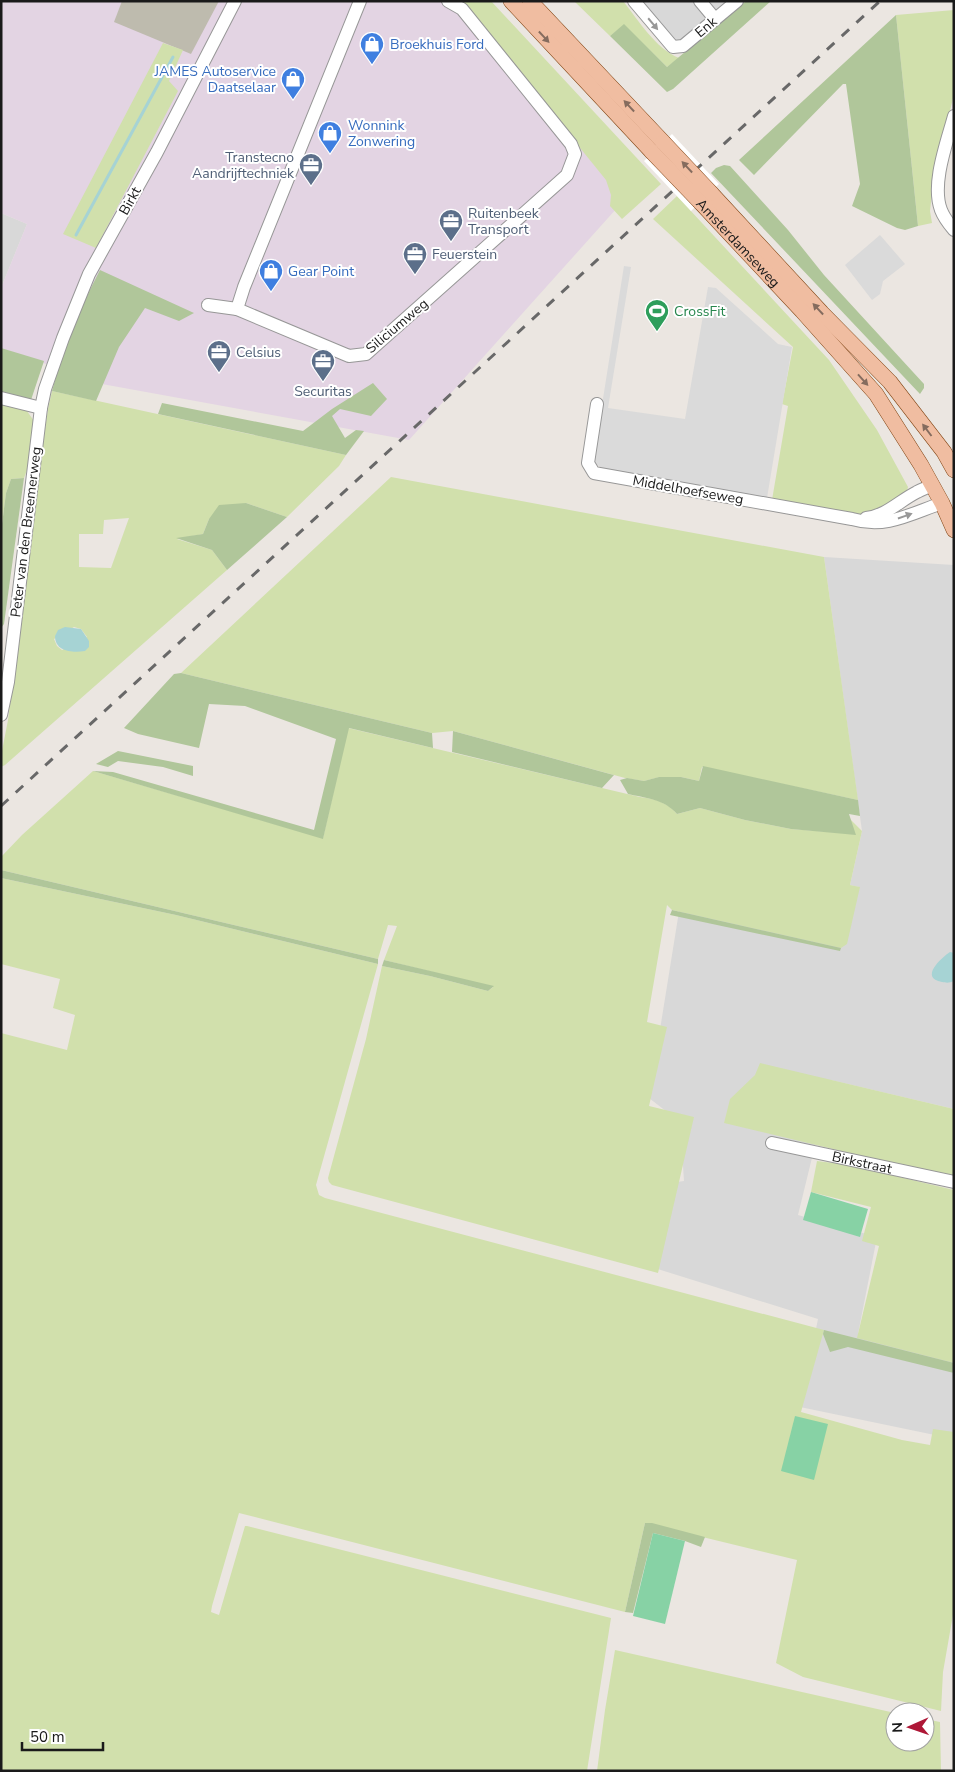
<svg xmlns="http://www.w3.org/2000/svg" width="955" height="1772" viewBox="0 0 955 1772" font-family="'Nunito Sans',sans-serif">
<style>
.residential{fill:#d8d8d8}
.industrial{fill:#e3d4e3}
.construction{fill:#bebbae}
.grass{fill:#d1e0ac;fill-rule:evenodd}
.forest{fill:#b0c69a}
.pitch{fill:#87d2a5}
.parking{fill:#dadada}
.water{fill:#a6d3d4}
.pier{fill:#fff}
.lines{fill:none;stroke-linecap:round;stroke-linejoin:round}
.stream{stroke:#a6d3d4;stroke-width:3}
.minor-casing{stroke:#979797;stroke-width:14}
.major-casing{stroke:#804311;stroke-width:16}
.minor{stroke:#fff;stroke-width:12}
.major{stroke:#f0bda1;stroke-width:15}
.rail{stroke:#686868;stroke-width:3;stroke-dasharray:10 10;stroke-linecap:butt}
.major-bridge-casing{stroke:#804311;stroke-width:16;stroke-linecap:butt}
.major-bridge{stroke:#f0bda1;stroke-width:15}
.oneway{fill:#989898}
.oneway2{fill:#856c5e}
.labels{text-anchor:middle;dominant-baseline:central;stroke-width:4;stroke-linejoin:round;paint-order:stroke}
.street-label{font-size:14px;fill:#1a1a1a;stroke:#fff}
.shop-label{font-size:14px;fill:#366cbe;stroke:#fff;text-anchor:start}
.service-label{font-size:14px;fill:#4e5e75;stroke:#fff;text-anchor:start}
.leisure-label{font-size:14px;fill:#27864d;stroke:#fff;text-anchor:start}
</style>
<rect width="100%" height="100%" fill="#ebe6e1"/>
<g class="residential">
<path d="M 633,1 L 731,1 L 674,49 Z"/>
<path d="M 1,213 L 27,224 L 1,288 Z"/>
<path d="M 824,557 L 954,565 L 954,1109 L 831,1080 L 798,1215 L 877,1237 L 858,1334 L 954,1360 L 954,1439 L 800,1407 L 818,1319 L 632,1261 L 649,1186 L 684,1181 L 680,1122 L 649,1098 L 681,899 L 859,887 L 850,885 L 862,831 Z"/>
</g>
<path class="industrial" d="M 1,1 L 462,1 L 634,189 L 409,440 L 102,384 L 1,348 L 1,288 L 27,224 L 1,213 Z"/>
<path class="construction" d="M 122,1 L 219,1 L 191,54 L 114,22 Z"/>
<g class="grass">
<path d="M 458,1 L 491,1 L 661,184 L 622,219 L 610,206 L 611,195 L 606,180 L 465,6 Z"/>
<path d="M 574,1 L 623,1 C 639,21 655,48 679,58 L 667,67 L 624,25 L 610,36 Z"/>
<path d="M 954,10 L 954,94 L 937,165 L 932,193 L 930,211 L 932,223 L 918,226 L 896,15 Z"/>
<path d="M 163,43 L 183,50 L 169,81 L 178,91 L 96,248 L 63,234 Z"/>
<path d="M 677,196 L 829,360 L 877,430 L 908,487 L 907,491 L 867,516 L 772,500 L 788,406 L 782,404 L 793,347 L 653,219 Z"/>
<path d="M 52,391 L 346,455 L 339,466 L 287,517 L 246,503 L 209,519 L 203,534 L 177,539 L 212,550 L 227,570 L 5,765 L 1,767 L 1,756 L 8,720 L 42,449 L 48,409 ZM 129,518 L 111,568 L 79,567 L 79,534 L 103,534 L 104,520 ZM 74,627 L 81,629 L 87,637 L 62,650 L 57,646 L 54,639 Z"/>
<path d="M 1,403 L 27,411 L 34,421 L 27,470 L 24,478 L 11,479 L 6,493 L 1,532 Z"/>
<path d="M 391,477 L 824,557 L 858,800 L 702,767 L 699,781 L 681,777 L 660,777 L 644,781 L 625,778 L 453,731 L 432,733 L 181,673 Z"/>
<path d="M 348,728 L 640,797 C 654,799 668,802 677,814 L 700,808 L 745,820 L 791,829 L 855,834 L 850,819 L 862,831 L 850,885 L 860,887 L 847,944 L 841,948 L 672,910 L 667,905 L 647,1022 L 667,1027 L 649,1106 L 694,1117 L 658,1273 L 332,1185 L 329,1182 L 328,1178 L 366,1039 L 382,966 L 430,976 L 488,991 L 493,987 L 384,960 L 397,926 L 388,925 L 378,959 L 1,870 L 1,857 L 22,835 L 93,771 L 323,838 Z"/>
<path d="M 1,878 L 176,915 L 378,964 L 316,1185 L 319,1195 L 325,1198 L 824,1330 L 801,1412 L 902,1440 L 930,1445 L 933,1429 L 954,1432 L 954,1609 L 943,1672 L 941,1711 L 803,1677 L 776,1663 L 797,1560 L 645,1523 L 625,1612 L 239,1513 L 212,1606 L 211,1612 L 219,1615 L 245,1526 L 247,1526 L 611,1618 L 587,1771 L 1,1771 L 1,1033 L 67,1050 L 75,1015 L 53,1008 L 60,979 L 1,964 Z"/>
<path d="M 760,1063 L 954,1109 L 954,1178 L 724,1123 L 730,1099 L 755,1075 Z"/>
<path d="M 817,1161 L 849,1165 L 954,1190 L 954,1363 L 857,1338 L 879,1246 L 862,1241 L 871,1207 L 811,1192 Z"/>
<path d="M 615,1650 L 895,1713 L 895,1742 L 925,1742 L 925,1719 L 940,1722 L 941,1771 L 597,1771 L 605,1710 Z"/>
</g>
<g class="forest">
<path d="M 746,1 L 771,1 L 673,89 L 667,92 L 610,36 L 624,24 L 667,67 Z"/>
<path d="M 896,15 L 918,226 L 905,230 L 897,228 L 852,206 L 860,184 L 846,84 L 843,84 L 754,175 L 739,160 Z"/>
<path d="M 724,165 L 730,166 L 788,230 L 824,275 L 924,384 L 924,388 L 920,394 L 711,173 L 716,168 Z"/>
<path d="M 100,270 L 194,313 L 179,321 L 145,308 L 119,347 L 96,401 L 52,391 C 63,349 80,308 100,270 Z"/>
<path d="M 1,348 L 44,361 L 31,400 L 1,395 Z"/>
<path d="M 373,383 L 387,399 L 371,416 L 340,409 L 332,416 L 345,438 L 356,430 L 364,431 L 346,455 L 158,414 L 162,403 L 303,431 L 332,409 Z"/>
<path d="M 24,478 L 4,624 L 1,628 L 1,532 L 6,493 L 11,479 Z"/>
<path d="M 246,503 L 287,517 L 227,570 L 212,550 L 176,538 L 203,534 L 209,519 L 219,505 Z"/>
<path d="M 181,673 L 432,733 L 433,748 L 349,728 L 323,839 L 93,771 L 113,772 L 314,830 L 336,739 L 245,706 L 209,704 L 199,748 L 138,734 L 124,728 L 174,674 Z"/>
<path d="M 453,731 L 610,774 L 614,775 L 602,788 L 452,752 Z"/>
<path d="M 118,751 L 193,766 L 193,776 L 163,767 L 118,761 L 108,767 L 96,764 Z"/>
<path d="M 703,766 L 858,800 L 860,816 L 849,814 L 856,835 L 791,829 L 745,820 L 700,808 L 677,814 C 664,799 646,798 628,794 L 620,780 L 627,778 L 644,781 L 659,777 L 681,777 L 699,781 Z"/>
<path d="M 1,870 L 378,959 L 378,964 L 176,915 L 1,878 Z"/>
<path d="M 672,910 L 841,948 L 840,951 L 670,915 Z"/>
<path d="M 384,960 L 494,986 L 488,991 L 430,976 L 382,966 Z"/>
<path d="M 824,1330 L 954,1363 L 954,1373 L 848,1347 L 830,1352 L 823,1334 Z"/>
<path d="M 645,1523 L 652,1523 L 705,1537 L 701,1547 L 685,1541 L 653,1533 L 633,1613 L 625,1612 Z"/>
</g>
<g class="pitch">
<path d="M 811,1192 L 868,1209 L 860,1237 L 803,1220 Z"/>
<path d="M 795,1416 L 828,1424 L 814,1480 L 781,1471 Z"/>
<path d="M 653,1533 L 685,1541 L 665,1624 L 633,1616 Z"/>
</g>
<g class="parking">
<path d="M 880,235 L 905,264 L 883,281 L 880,294 L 872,300 L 845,265 Z"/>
<path d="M 624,266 L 631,267 L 608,408 L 685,419 L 708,287 L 716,288 L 778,344 L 792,347 L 767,498 L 605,470 L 593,462 Z"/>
</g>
<g class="water">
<path d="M 65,627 L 81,629 L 89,641 L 89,647 L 85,651 C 73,653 55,652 55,636 L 58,630 Z"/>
<path d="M 950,952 L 954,953 L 954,981 C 949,983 947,983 942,982 C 919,978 941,958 950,952 Z"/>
</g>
<path class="pier" d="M 672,134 L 719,184 L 691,211 L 644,161 Z"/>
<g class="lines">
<path class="stream" d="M 76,235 L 173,57"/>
<g class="minor-casing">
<g id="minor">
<path d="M 360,1 L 244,287 L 237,309 L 349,356 L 366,354 L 567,175 L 575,154 L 571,144 L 462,9 L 448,1"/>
<path d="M 634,1 L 673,47 L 683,46 L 737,1"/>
<path d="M 700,1 L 715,19"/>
<path d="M 954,116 C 947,142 931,184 941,210 C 944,218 949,224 954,230"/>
<path d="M 208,305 L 237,309"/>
<path d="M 1,398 L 41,408"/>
<path d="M 597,404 L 588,463 L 594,473 L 852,519 C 886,529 910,514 942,503"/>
<path d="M 866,518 C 886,516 899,501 917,492 C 922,489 927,488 932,485"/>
<path d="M 1,715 L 8,682 L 41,408 L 45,389 L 63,338 L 89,274 L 157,152 L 235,1"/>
<path id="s1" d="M 772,1143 L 954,1182"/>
</g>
</g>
<g class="major-casing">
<g id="major">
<path d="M 511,1 L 652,152"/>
<path d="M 530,1 L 663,142"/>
<path d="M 711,193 L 822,313 L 890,382 L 944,452 L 954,470"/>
<path id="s2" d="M 700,202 L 802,311 L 876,394 L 921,465 L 942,503 L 954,530"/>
</g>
</g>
<use href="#minor" class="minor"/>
<use href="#major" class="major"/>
<path class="rail" d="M 1,806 L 880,1"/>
<g class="major-bridge-casing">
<g id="major-bridge">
<path d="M 663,142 L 711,193"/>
<path d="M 652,152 L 700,202"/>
</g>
</g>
<use href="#major-bridge" class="major-bridge"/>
</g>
<defs><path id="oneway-solid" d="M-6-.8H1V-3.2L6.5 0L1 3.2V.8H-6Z" transform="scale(1.25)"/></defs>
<g class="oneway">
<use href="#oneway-solid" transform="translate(653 24) rotate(50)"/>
<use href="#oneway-solid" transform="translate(905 516) rotate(-19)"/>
</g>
<g class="oneway2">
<use href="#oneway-solid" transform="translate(544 37) rotate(47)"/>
<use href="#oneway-solid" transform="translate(629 106) rotate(-133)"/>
<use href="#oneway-solid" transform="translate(687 167) rotate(-133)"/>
<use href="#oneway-solid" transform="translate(818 309) rotate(-133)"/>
<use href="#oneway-solid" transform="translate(863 380) rotate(48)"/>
<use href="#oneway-solid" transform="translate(927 430) rotate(-127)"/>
</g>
<defs>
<g id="shop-pin" transform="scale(1.25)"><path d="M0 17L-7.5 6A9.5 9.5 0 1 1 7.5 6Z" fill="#3f7fe0" stroke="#fff"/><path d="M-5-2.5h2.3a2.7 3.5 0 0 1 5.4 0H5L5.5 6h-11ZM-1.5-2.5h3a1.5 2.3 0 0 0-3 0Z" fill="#fff"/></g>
<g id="office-pin" transform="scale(1.25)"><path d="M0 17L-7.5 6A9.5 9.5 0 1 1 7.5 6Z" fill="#5c6f8a" stroke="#fff"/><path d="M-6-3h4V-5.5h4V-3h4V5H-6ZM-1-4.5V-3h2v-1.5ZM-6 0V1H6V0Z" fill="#fff"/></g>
<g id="stadium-pin" transform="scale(1.25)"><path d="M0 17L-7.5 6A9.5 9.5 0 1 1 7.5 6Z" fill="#2e9e5b" stroke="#fff"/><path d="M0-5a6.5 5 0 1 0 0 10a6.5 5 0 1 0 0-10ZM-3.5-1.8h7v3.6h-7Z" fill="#fff"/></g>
</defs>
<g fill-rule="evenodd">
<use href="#shop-pin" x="372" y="44"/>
<use href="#shop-pin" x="293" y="79"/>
<use href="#shop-pin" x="330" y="133"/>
<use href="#office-pin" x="311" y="165"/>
<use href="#office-pin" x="451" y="221"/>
<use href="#office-pin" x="415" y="254"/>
<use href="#shop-pin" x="271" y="271"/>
<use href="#stadium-pin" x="657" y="311"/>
<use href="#office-pin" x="219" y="352"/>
<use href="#office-pin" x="323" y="361"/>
</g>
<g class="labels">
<g class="street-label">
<text transform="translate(706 27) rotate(-40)">Enk</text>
<text transform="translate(130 201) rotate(-61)">Birkt</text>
<text stroke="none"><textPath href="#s2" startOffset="56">Amsterdamseweg</textPath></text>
<text transform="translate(397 326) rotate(-40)">Siliciumweg</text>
<text transform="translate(688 490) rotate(10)">Middelhoefseweg</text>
<text transform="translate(26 532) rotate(-83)">Peter van den Breemerweg</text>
<text stroke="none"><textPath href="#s1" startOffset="92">Birkstraat</textPath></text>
</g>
<g class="shop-label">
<text x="390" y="44">Broekhuis Ford</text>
<text x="276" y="71" text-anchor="end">JAMES Autoservice<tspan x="276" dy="16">Daatselaar</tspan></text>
<text x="348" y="125">Wonnink<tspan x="348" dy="16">Zonwering</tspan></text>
<text x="288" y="271">Gear Point</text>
</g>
<g class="service-label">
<text x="294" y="157" text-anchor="end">Transtecno<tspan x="294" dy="16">Aandrijftechniek</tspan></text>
<text x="468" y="213">Ruitenbeek<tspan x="468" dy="16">Transport</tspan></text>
<text x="432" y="254">Feuerstein</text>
<text x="236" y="352">Celsius</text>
<text x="323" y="391" text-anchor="middle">Securitas</text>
</g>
<g class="leisure-label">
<text x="674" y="311">CrossFit</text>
</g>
</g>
<rect width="955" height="1772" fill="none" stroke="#1a1a1a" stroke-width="5"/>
<g transform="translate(910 1727) rotate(268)"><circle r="24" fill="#ffffff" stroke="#a3a3a3"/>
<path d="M0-4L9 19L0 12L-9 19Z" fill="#ae1737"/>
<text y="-8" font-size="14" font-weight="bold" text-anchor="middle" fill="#1a1a1a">N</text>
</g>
<path d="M22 1742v8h81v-8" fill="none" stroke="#1a1a1a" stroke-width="2.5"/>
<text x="30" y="1742" font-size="15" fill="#1a1a1a" stroke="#ffffff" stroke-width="4" paint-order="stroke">50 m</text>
</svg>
